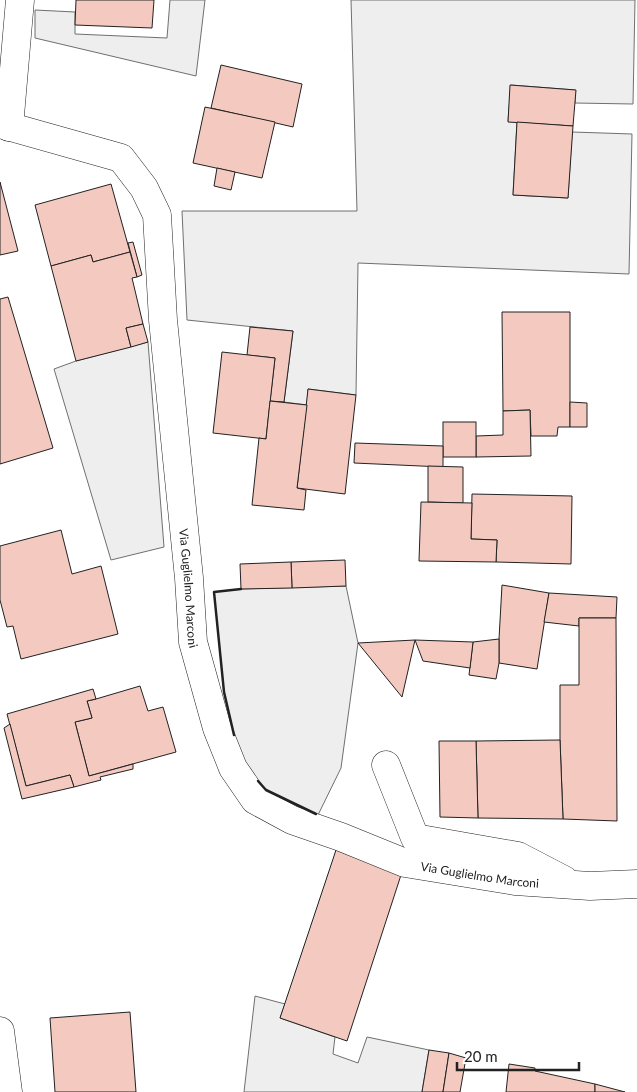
<svg xmlns="http://www.w3.org/2000/svg" width="637" height="1092" viewBox="0 0 637 1092" font-family="Lato,sans-serif">
<style>
.green{fill:#eee;stroke:#6f6f6f}
.building{fill:#f3c9c0;stroke:#222}
.lines{fill:none;stroke-linecap:round;stroke-linejoin:round}
.minor-casing{stroke:#222;stroke-width:29}
.minor{stroke:#fff;stroke-width:28}
.wall{stroke:#222;stroke-width:2.5}
.labels{text-anchor:middle;dominant-baseline:central;stroke-width:4;stroke-linejoin:round;paint-order:stroke}
.street-label{font-size:12px;fill:#222;stroke:#fff}
</style>
<rect width="100%" height="100%" fill="#fff"/>
<g class="green">
<path d="M 170,0 L 205,0 L 196,76 L 35,38 L 35,10 L 75,12 L 75,34 L 167,38 Z"/>
<path d="M 351,0 L 635,0 L 633,104 L 575,103 L 575,90 L 511,85 L 508,121 L 517,122 L 513,195 L 568,198 L 572,132 L 632,134 L 629,274 L 358,263 L 356,395 L 308,389 L 307,405 L 284,402 L 293,331 L 187,320 L 182,211 L 357,211 Z"/>
<path d="M 148,342 L 164,547 L 111,560 L 54,369 L 76,361 Z"/>
<path d="M 346,586 L 358,643 L 341,768 L 318,815 L 266,790 L 246,769 L 235,740 L 224,692 L 214,592 L 241,589 Z"/>
<path d="M 255,996 L 285,1004 L 280,1018 L 335,1037 L 333,1054 L 358,1063 L 367,1037 L 429,1050 L 422,1092 L 244,1092 Z"/>
</g>
<g class="building">
<path d="M 76,0 L 154,0 L 152,28 L 75,25 Z"/>
<path d="M 221,65 L 302,84 L 293,127 L 211,108 Z"/>
<path d="M 510,85 L 576,90 L 573,126 L 508,122 Z"/>
<path d="M 205,107 L 275,122 L 262,178 L 193,163 Z"/>
<path d="M 517,122 L 573,126 L 568,198 L 513,195 Z"/>
<path d="M 217,168 L 235,172 L 231,190 L 214,186 Z"/>
<path d="M 0,182 L 18,251 L 0,255 Z"/>
<path d="M 111,184 L 130,252 L 93,262 L 91,255 L 51,266 L 35,205 Z"/>
<path d="M 133,242 L 142,275 L 137,277 L 128,243 Z"/>
<path d="M 130,252 L 137,277 L 132,278 L 143,324 L 126,328 L 131,347 L 76,361 L 51,266 L 91,255 L 93,262 Z"/>
<path d="M 8,297 L 53,448 L 0,464 L 0,299 Z"/>
<path d="M 502,312 L 570,312 L 570,427 L 558,427 L 557,436 L 531,436 L 530,410 L 503,411 Z"/>
<path d="M 143,324 L 148,342 L 131,347 L 126,328 Z"/>
<path d="M 250,327 L 293,331 L 284,402 L 270,401 L 275,358 L 247,355 Z"/>
<path d="M 222,352 L 275,358 L 266,439 L 213,433 Z"/>
<path d="M 308,389 L 356,395 L 345,494 L 297,488 Z"/>
<path d="M 270,401 L 307,405 L 297,488 L 306,490 L 304,510 L 252,505 L 259,438 L 266,439 Z"/>
<path d="M 570,402 L 587,403 L 587,427 L 570,427 Z"/>
<path d="M 530,410 L 531,456 L 476,457 L 476,436 L 503,435 L 503,411 Z"/>
<rect x="443" y="422" width="33" height="35"/>
<path d="M 355,443 L 443,446 L 443,467 L 354,463 Z"/>
<path d="M 428,466 L 463,467 L 463,503 L 428,502 Z"/>
<path d="M 472,494 L 572,496 L 571,564 L 496,562 L 497,540 L 471,539 Z"/>
<path d="M 421,502 L 472,503 L 471,539 L 497,540 L 496,562 L 419,561 Z"/>
<path d="M 61,530 L 72,574 L 101,566 L 118,634 L 21,659 L 13,626 L 7,627 L 0,600 L 0,546 Z"/>
<path d="M 345,560 L 346,586 L 292,588 L 291,562 Z"/>
<path d="M 291,562 L 292,588 L 241,589 L 240,564 Z"/>
<path d="M 502,585 L 549,593 L 537,669 L 499,663 L 499,639 Z"/>
<path d="M 549,593 L 617,597 L 616,618 L 579,618 L 579,626 L 544,622 Z"/>
<path d="M 579,618 L 616,618 L 617,821 L 563,819 L 560,740 L 560,685 L 579,685 Z"/>
<path d="M 499,639 L 499,663 L 496,679 L 469,675 L 473,642 Z"/>
<path d="M 415,640 L 473,642 L 470,668 L 423,661 Z"/>
<path d="M 415,640 L 402,697 L 358,643 Z"/>
<path d="M 140,686 L 148,711 L 163,707 L 176,752 L 89,776 L 75,722 L 92,718 L 87,701 L 96,699 Z"/>
<path d="M 93,689 L 96,699 L 87,701 L 92,718 L 75,722 L 89,776 L 133,764 L 133,769 L 100,777 L 101,780 L 74,787 L 70,775 L 26,786 L 7,714 Z"/>
<path d="M 10,724 L 26,786 L 70,775 L 74,787 L 22,799 L 4,728 Z"/>
<path d="M 560,740 L 563,819 L 478,818 L 476,741 Z"/>
<path d="M 439,741 L 476,741 L 478,818 L 440,817 Z"/>
<path d="M 336,850 L 401,875 L 347,1041 L 280,1018 Z"/>
<path d="M 130,1012 L 136,1092 L 55,1092 L 50,1018 Z"/>
<path d="M 429,1050 L 449,1053 L 443,1092 L 422,1092 Z"/>
<path d="M 449,1053 L 466,1058 L 460,1092 L 443,1092 Z"/>
<path d="M 509,1064 L 535,1068 L 535,1071 L 595,1084 L 595,1092 L 506,1092 Z"/>
<path d="M 595,1084 L 625,1092 L 595,1092 Z"/>
</g>
<g class="lines">
<g class="minor-casing">
<g id="minor">
<path id="s1" d="M 0,124 L 121,158 L 144,188 L 157,215 L 163,320 L 189,578 L 193,642 L 217,728 L 233,768 L 255,800 L 292,820 L 341,837 L 405,863 L 515,881 L 590,886 L 637,884"/>
<path d="M 9,127 L 20,0"/>
<path d="M 386,765 L 415,838 L 518,856 L 564,880"/>
<path d="M 0,1031 L 8,1092"/>
</g>
</g>
<use href="#minor" class="minor"/>
<g class="wall">
<path d="M 234,735 L 224,692 L 214,592 L 241,589"/>
<path d="M 258,781 L 266,790 L 316,814"/>
</g>
</g>
<g class="labels">
<g class="street-label">
<text stroke="none"><textPath href="#s1" startOffset="568">Via Guglielmo Marconi</textPath></text>
<text stroke="none"><textPath href="#s1" startOffset="1032">Via Guglielmo Marconi</textPath></text>
</g>
</g>
<path d="M457 1062v8h122v-8" fill="none" stroke="#222222" stroke-width="2.5"/>
<text x="464" y="1062" font-size="15" fill="#222222" stroke="#ffffff" stroke-width="4" paint-order="stroke">20 m</text>
</svg>
